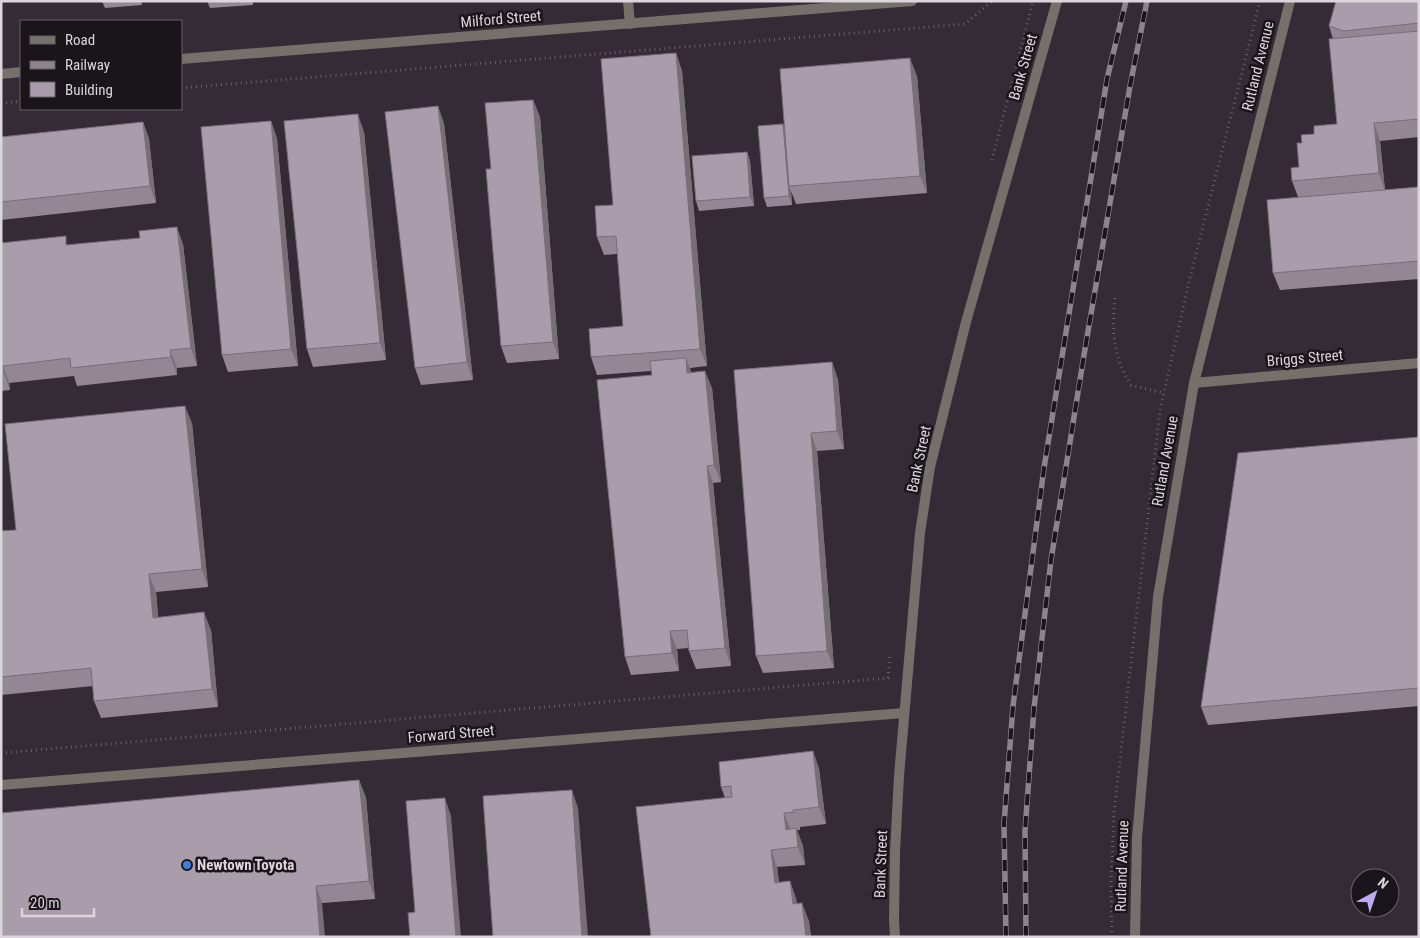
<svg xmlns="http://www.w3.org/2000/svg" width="1420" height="938" viewBox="0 0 1420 938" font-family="'Roboto Condensed',sans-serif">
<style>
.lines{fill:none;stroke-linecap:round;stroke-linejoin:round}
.path{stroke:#685f69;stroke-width:3;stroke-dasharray:1 4;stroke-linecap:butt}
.service{stroke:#75706a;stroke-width:10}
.minor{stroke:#75706a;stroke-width:10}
.tertiary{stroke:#75706a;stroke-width:10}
.rail-casing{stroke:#8c838c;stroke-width:5.5}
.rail{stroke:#1a151a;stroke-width:4;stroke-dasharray:11;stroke-linecap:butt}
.wall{fill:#928793}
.shaded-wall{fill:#776e78}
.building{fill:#aa9dab;stroke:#776e78}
.shop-dot{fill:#3f7fe0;stroke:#1a151a;stroke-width:2}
.labels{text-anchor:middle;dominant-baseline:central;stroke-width:5;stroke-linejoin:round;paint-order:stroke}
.street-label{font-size:15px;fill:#dcd5dc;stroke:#1a151a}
.poi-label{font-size:15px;font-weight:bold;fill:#dcd5dc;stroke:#1a151a;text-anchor:start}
</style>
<rect width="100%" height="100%" fill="#352b36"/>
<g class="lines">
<g class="path">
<path d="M 181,88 L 965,24 L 992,1"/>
<path d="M 1,103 L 21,101"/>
<path d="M 992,160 L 1033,1"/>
<path d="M 1115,298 C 1112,333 1112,354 1131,385 L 1163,393"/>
<path d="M 1,753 L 888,678 L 890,655"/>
<path d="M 1112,937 L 1111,880 L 1114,812 L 1160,410 L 1189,282 L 1260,1"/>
</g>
<path class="service" d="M 628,1 L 630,24"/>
<g class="minor">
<path d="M 181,59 L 912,1"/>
<path d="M 1,74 L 21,72"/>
<path d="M 1,785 L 904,713"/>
<path d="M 895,937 L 894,920 L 895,852 L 899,776 L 920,533 L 930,467 L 966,322 L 1057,1"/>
</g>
<g class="tertiary">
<path d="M 1194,383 L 1419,363"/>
<path d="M 1135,937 L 1137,838 L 1158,597 L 1194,383 L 1290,1"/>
</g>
<g class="rail-casing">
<g id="rail">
<path d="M 1006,937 L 1004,824 L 1013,706 L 1044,468 L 1107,79 L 1126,1"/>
<path d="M 1026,937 L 1025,831 L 1034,708 L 1051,560 L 1084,355 L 1130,86 L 1147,1"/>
</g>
</g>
<use href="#rail" class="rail"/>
</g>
<g class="wall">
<path d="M 102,1 L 141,1 L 142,5 L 105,8 Z"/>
<path d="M 207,1 L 253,1 L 253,5 L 210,8 Z"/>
<path d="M 1419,1 L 1419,137 L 1380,141 L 1385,190 L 1419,187 L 1419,279 L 1280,290 L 1273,273 L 1298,197 L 1292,181 L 1299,167 L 1302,143 L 1314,134 L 1337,124 L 1333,39 L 1329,26 Z"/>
<path d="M 676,53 L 682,71 L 707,366 L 690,368 L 691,372 L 712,388 L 721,482 L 713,483 L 731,666 L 696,669 L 689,651 L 689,648 L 677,649 L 679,671 L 631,675 L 625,657 L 652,375 L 651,371 L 597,375 L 591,357 L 623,326 L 617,254 L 604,255 L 597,237 L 613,205 Z"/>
<path d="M 917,76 L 927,193 L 796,204 L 791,191 L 792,205 L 767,207 L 764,198 L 785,129 Z"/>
<path d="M 533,100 L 540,117 L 559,359 L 507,363 L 501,346 L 491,169 Z"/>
<path d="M 438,106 L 444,124 L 473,380 L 421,385 L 415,368 Z"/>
<path d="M 271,121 L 277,139 L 298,366 L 228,372 L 222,355 Z"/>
<path d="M 143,122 L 149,139 L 156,203 L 1,220 L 1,137 Z"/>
<path d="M 364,132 L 386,360 L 313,367 L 307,349 Z"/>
<path d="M 747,152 L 750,161 L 754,206 L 699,211 L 696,201 Z"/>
<path d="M 1,243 L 69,245 L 183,244 L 197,366 L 177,368 L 177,375 L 77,386 L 74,376 L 9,383 L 10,390 L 1,391 Z"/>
<path d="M 832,362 L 838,380 L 844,449 L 817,451 L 834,668 L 763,673 L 756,656 L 734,370 Z"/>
<path d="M 192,423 L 208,587 L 156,592 L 158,617 L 211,630 L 218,707 L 101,718 L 94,701 L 93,686 L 1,695 L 1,531 L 16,530 Z"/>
<path d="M 1419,437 L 1419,706 L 1208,725 L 1201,707 Z"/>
<path d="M 813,751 L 819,769 L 826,824 L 800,827 L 800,830 L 797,830 L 803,846 L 805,865 L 777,867 L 779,882 L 790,881 L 796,899 L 797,904 L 809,921 L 811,937 L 725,798 L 721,787 Z"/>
<path d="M 359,780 L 366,798 L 375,899 L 322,903 L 1,937 Z"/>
</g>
<g class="shaded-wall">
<path d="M 676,53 L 682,71 L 707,366 L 700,349 Z"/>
<path d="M 910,58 L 917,76 L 927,193 L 920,176 Z"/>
<path d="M 533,100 L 540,117 L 559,359 L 553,342 Z"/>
<path d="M 438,106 L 444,124 L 473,380 L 467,362 Z"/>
<path d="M 358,114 L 364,132 L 386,360 L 380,343 Z"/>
<path d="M 271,121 L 277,139 L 298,366 L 291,349 Z"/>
<path d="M 143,122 L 149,139 L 156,203 L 150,186 Z"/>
<path d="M 1374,123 L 1380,141 L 1385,191 L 1379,173 Z"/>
<path d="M 783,124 L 786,134 L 789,186 L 791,191 L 792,205 L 789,196 Z"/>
<path d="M 747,152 L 750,161 L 754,206 L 750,197 Z"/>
<path d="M 177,227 L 183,244 L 197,366 L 191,348 Z"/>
<path d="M 170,350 L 177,368 L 177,375 L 171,357 Z"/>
<path d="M 686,358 L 692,375 L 687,373 Z"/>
<path d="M 832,362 L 838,380 L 844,449 L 837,431 Z"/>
<path d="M 3,366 L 9,383 L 10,390 L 4,373 Z"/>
<path d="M 705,371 L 712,388 L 721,482 L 714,465 Z"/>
<path d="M 185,406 L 192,423 L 208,587 L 202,569 Z"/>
<path d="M 811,433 L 817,451 L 834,668 L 827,651 Z"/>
<path d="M 707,466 L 713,483 L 731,666 L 725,648 Z"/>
<path d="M 149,574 L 156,592 L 160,635 L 153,618 Z"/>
<path d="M 204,612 L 211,630 L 218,707 L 212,689 Z"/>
<path d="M 670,631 L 677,649 L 679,671 L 672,653 Z"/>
<path d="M 813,751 L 819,769 L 826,824 L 819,807 Z"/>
<path d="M 359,780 L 366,798 L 375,899 L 369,881 Z"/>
<path d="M 572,790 L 578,808 L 588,937 L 582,937 Z"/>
<path d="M 445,798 L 451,816 L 461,937 L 456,937 Z"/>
<path d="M 784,813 L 791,831 L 786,830 Z"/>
<path d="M 796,828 L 803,846 L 805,865 L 798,847 Z"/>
<path d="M 771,850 L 777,867 L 781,900 L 775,883 Z"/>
<path d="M 790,881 L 796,899 L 799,922 L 793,904 Z"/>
<path d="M 316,886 L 322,903 L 325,937 L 320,937 Z"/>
<path d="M 802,903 L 809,921 L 811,937 L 806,937 Z"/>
</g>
<g class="building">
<path d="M 1336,1 L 1419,1 L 1419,23 L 1344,31 L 1329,26 Z"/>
<path d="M 1419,31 L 1419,119 L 1374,123 L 1379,173 L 1292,181 L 1291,168 L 1299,167 L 1297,143 L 1302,143 L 1301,135 L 1314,134 L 1314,126 L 1337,124 L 1329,39 Z"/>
<path d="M 676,53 L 700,349 L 591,357 L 589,329 L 623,326 L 616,236 L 597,237 L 595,206 L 613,205 L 601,59 Z"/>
<path d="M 910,58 L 920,176 L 789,186 L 780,69 Z"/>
<path d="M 533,100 L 553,342 L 501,346 L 486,169 L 491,169 L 485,103 Z"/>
<path d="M 438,106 L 467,362 L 415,368 L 385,112 Z"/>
<path d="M 358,114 L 380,343 L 307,349 L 284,121 Z"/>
<path d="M 271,121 L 291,349 L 222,355 L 201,127 Z"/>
<path d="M 143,122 L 150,186 L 1,202 L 1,137 Z"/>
<path d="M 783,124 L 789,196 L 764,198 L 758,126 Z"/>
<path d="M 747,152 L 750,197 L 696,201 L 692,156 Z"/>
<path d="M 1419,187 L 1419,261 L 1273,273 L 1267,200 Z"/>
<path d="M 177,227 L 191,348 L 170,350 L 171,357 L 71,368 L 70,358 L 3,366 L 4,373 L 1,373 L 1,243 L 66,236 L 66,245 L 140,238 L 139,231 Z"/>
<path d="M 686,358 L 687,373 L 705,371 L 714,465 L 707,466 L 725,648 L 689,651 L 687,630 L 670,631 L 672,653 L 625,657 L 597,380 L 652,375 L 650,361 Z"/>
<path d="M 832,362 L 837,431 L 811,433 L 827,651 L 756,656 L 734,370 Z"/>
<path d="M 185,406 L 202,569 L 149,574 L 153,618 L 204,612 L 212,689 L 94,701 L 91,668 L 1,677 L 1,531 L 16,530 L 5,424 Z"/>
<path d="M 1419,437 L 1419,688 L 1201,707 L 1238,453 Z"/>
<path d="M 813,751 L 819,807 L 793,810 L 794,812 L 784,813 L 786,830 L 796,828 L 798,847 L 771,850 L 775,883 L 790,881 L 793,904 L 802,903 L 806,937 L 651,937 L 636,807 L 732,797 L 731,786 L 721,787 L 719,762 Z"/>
<path d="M 359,780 L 369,881 L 316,886 L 320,937 L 1,937 L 1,813 Z"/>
<path d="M 572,790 L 582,937 L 493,937 L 483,796 Z"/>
<path d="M 445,798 L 456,937 L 410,937 L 408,913 L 415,912 L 406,801 Z"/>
</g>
<circle class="shop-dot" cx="187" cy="865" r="5"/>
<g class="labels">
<g class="street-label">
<text transform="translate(501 19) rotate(-5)">Milford Street</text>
<text transform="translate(1258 66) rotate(-76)">Rutland Avenue</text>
<text transform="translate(1023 67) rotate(-74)">Bank Street</text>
<text transform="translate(1305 358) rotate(-5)">Briggs Street</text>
<text transform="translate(919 459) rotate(-78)">Bank Street</text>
<text transform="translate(1165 461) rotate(-80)">Rutland Avenue</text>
<text transform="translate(451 734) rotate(-5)">Forward Street</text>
<text transform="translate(881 864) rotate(-88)">Bank Street</text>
<text transform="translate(1122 866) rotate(-88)">Rutland Avenue</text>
</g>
<g class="poi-label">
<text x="197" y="865">Newtown Toyota</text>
</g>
</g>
<rect width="1420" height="938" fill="none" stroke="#dcd5dc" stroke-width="5"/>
<rect x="20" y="20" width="162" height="90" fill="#1a151a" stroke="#686268"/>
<rect x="30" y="36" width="25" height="8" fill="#75706a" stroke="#686268"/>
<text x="65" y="45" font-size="15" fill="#dcd5dc">Road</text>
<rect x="30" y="61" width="25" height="8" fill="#8c838c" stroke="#686268"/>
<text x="65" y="70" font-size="15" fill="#dcd5dc">Railway</text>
<rect x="30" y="82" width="25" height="15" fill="#aa9dab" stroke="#686268"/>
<text x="65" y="95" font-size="15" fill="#dcd5dc">Building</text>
<g transform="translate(1375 893) rotate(40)"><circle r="24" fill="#1a151a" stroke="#686268"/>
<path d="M0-4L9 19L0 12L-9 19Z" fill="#bda9f5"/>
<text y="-8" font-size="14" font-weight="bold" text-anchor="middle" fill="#dcd5dc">N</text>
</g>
<path d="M22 908v8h72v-8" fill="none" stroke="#dcd5dc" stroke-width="2.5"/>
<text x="30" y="908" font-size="15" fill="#dcd5dc" stroke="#1a151a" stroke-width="4" paint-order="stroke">20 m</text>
</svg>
